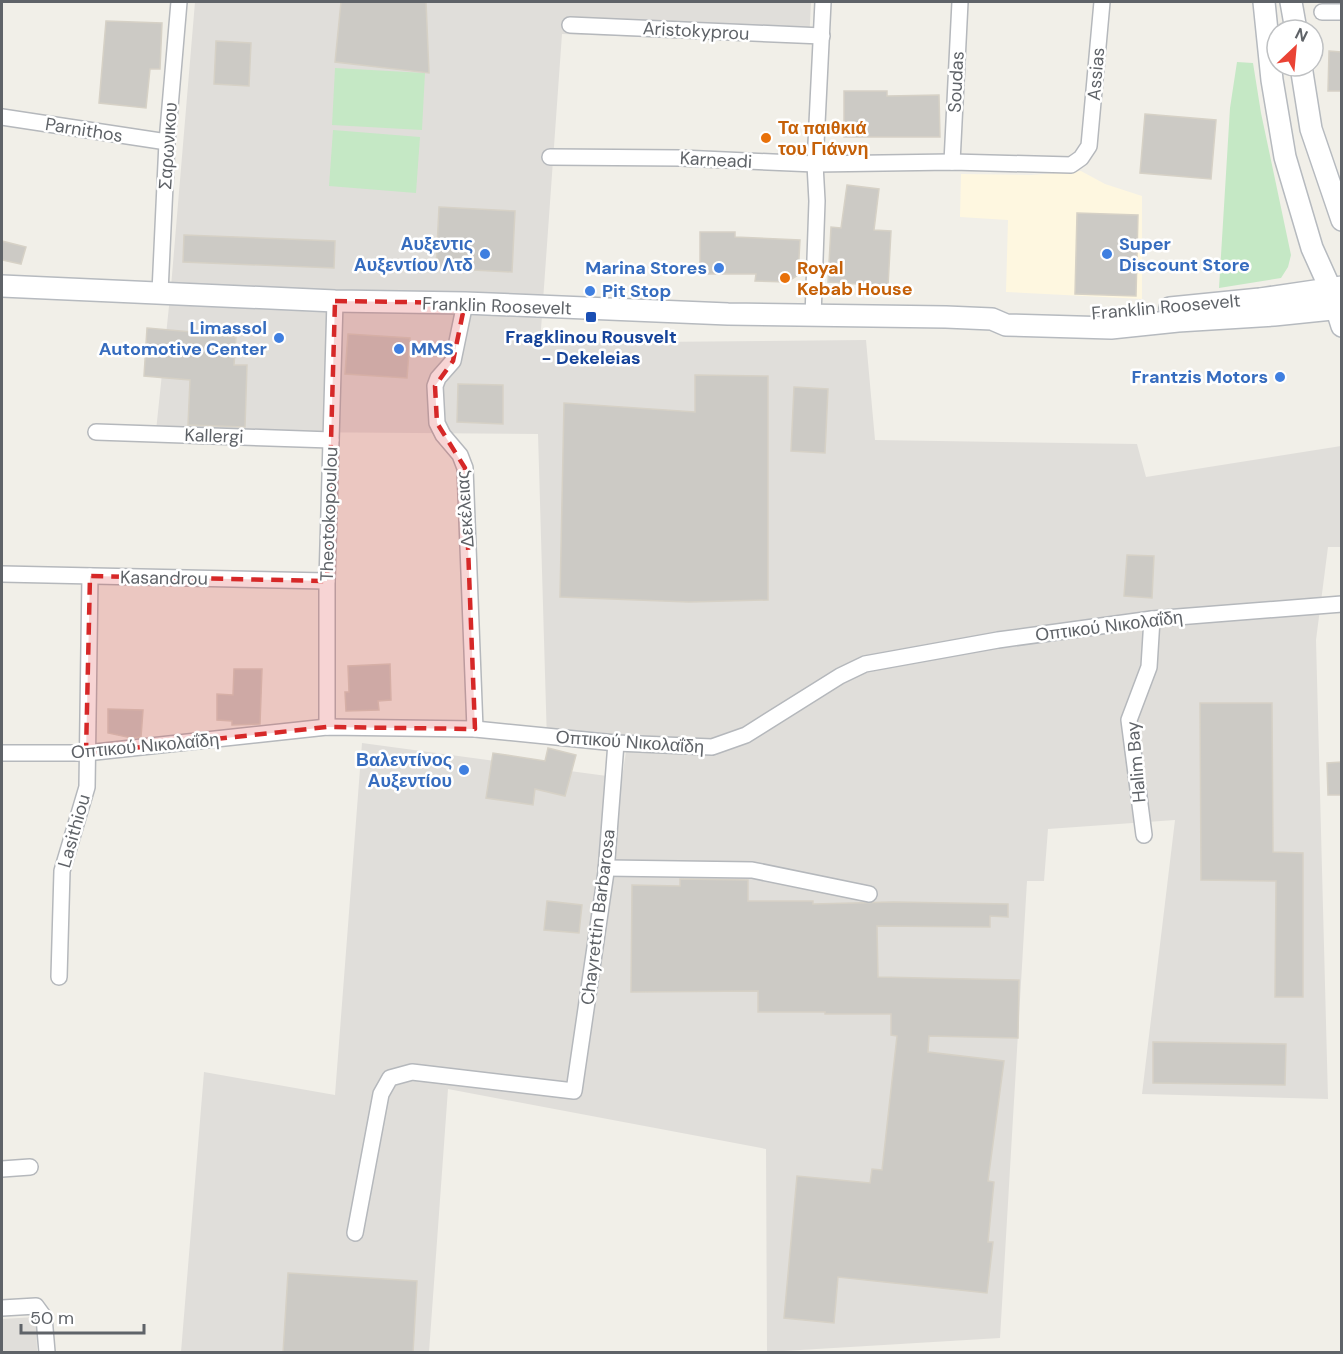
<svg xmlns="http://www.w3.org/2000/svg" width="1343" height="1354" viewBox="0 0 1343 1354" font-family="'DM Sans',sans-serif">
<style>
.commercial{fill:#fef7e0}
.industrial{fill:#e0deda}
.green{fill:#c5e8c5}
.building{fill:#cccac5;stroke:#d6d1c6;stroke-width:1.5}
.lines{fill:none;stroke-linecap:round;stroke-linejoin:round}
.street-casing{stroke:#b5b8bc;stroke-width:18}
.secondary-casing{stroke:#b6babf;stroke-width:24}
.street{stroke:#fff;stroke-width:15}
.secondary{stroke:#fff;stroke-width:21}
.marked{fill:#d62828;fill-opacity:0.2;stroke:#d62828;stroke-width:4.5;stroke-dasharray:12 8;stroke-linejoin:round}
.food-dot{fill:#e8710a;stroke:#fff;stroke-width:2}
.shop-dot{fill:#3f7fe0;stroke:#fff;stroke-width:2}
.transit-dot{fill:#1a4fb4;stroke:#fff;stroke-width:2}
.labels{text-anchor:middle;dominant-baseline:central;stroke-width:5;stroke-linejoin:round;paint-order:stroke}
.street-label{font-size:18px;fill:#5f6368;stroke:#fff}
.food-label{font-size:18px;font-weight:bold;fill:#c56008;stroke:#fff;text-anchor:start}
.shop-label{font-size:18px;font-weight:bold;fill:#366cbe;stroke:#fff;text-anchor:end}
.transit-label{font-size:18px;font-weight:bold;fill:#164399;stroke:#fff}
</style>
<rect width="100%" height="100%" fill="#f1efe8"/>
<path class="commercial" d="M 1081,171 L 1105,184 L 1142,196 L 1142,299 L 1006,292 L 1008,220 L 960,217 L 961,174 L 1031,175 Z"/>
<g class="industrial">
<path d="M 195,2 L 811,2 L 809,43 L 562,34 L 540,343 L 866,340 L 875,440 L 1137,444 L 1146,477 L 1341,446 L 1341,547 L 1328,547 L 1316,640 L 1328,1099 L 1142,1094 L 1175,820 L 1048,829 L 1044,881 L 1027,881 L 1000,1338 L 767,1352 L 766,1149 L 448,1089 L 429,1352 L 181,1352 L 204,1072 L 335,1095 L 362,743 L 622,778 L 627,745 L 547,742 L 538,434 L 156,431 L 171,287 Z"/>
<path d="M 36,1317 L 37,1352 L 2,1352 L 2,1319 Z"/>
</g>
<g class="green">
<path d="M 1237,62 L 1253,63 L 1261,113 L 1291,255 L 1288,267 L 1281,278 L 1219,288 L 1230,108 Z"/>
<path d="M 335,68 L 425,73 L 422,130 L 332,125 Z"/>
<path d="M 333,130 L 420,137 L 416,193 L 329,186 Z"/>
</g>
<g class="building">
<path d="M 341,2 L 426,2 L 429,73 L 335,62 Z"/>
<path d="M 106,21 L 162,23 L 160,69 L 150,69 L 146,108 L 99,103 Z"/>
<path d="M 216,41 L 251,43 L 249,86 L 214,84 Z"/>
<path d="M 1329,51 L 1341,52 L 1341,91 L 1328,91 Z"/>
<path d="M 844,91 L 887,91 L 887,96 L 939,95 L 940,137 L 844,137 Z"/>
<path d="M 1145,114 L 1216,120 L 1211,179 L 1140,173 Z"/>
<path d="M 847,185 L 879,189 L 874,230 L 891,231 L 888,286 L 828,282 L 831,227 L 841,228 Z"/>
<path d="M 439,207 L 515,211 L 512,272 L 436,268 Z"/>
<path d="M 1077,213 L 1138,215 L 1136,296 L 1075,294 Z"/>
<path d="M 700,232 L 735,232 L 735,237 L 800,240 L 798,275 L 787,282 L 755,281 L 756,274 L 700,274 Z"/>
<path d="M 184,235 L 335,241 L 334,268 L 183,262 Z"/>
<path d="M 2,241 L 26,247 L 21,264 L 2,260 Z"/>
<path d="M 147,328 L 192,332 L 192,330 L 223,332 L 223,336 L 236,337 L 234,365 L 247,365 L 245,427 L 188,425 L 190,380 L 144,376 Z"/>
<path d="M 348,334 L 410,338 L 407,378 L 345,374 Z"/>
<path d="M 695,375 L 768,376 L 768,600 L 689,602 L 560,597 L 564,403 L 695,412 Z"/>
<path d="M 458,384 L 503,385 L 503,424 L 457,422 Z"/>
<path d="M 794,387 L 828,389 L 825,453 L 791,451 Z"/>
<path d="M 1127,555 L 1154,556 L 1152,598 L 1124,596 Z"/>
<path d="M 390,664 L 391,700 L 378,701 L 379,710 L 346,711 L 345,692 L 349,692 L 348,666 Z"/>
<path d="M 234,669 L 262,669 L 260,724 L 232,725 L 232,721 L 217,720 L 217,694 L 233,695 Z"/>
<path d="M 1200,703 L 1272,703 L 1273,852 L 1303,853 L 1303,997 L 1275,997 L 1276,881 L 1201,880 Z"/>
<path d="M 108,709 L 143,710 L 141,737 L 132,738 L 108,733 Z"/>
<path d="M 548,748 L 576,755 L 565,796 L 535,789 L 533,805 L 486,798 L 493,753 L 545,761 Z"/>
<path d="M 1341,762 L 1341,795 L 1328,795 L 1327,763 Z"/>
<path d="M 680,879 L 748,880 L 748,901 L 813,901 L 813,904 L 893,902 L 1008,904 L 1008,917 L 990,916 L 990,927 L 877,926 L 878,977 L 1019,980 L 1018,1038 L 929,1036 L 928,1052 L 1004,1061 L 988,1181 L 994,1182 L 988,1242 L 993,1242 L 987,1293 L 838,1277 L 834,1323 L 784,1318 L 797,1176 L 870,1183 L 872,1169 L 882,1170 L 897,1036 L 891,1035 L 891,1014 L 825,1014 L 825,1012 L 758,1012 L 758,991 L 631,992 L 632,885 L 680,886 Z"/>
<path d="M 547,901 L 582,905 L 579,933 L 544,930 Z"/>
<path d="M 1153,1042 L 1286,1044 L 1285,1085 L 1153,1083 Z"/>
<path d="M 288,1273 L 417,1281 L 413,1353 L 283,1353 Z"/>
</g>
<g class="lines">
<g class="street-casing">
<g id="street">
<path d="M 1322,12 L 1342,12"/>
<path d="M 570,25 L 822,36"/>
<path d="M 2,117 L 167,142"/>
<path d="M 550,157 L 681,158 L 815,164 L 952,162 L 1071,165 L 1081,158 L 1089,146 L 1102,2"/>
<path d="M 952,162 L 960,2"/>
<path d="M 160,292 L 167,142 L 179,2"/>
<path d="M 465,303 L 453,361 L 438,378 L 435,386 L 437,423 L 443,435 L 460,455 L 465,468 L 475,729"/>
<path d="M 813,317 L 817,201 L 815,164 L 823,2"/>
<path d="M 96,432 L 331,440"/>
<path d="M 2,574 L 327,581"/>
<path d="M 327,727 L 327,581 L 335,301"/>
<path d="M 2,753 L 86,753 L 327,727 L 475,729 L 616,743 L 712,747 L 746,735 L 840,676 L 865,664 L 998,640 L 1152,619 L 1342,604"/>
<path d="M 1144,835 L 1129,720 L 1149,667 L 1152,619"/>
<path d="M 606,868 L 752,870 L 869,894"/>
<path d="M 59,977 L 62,871 L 87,787 L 90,576"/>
<path d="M 2,1169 L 30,1167"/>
<path d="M 355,1233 L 381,1094 L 390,1078 L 412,1072 L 574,1091 L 606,872 L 616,743"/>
<path d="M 2,1308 L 36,1306 L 44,1317 L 47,1352"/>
</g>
</g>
<g class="secondary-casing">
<g id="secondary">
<path d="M 1264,2 L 1272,80 L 1285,157 L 1312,248 L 1330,288 L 1342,326"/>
<path d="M 1291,2 L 1296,30"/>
<path d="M 1301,66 L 1311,129 L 1342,220"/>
<path d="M 2,286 L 335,301 L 465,303 L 728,314 L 946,317 L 992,319 L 1006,325 L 1111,328 L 1178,321 L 1274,315 L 1342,308"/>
<path d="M 1170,308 L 1260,299 L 1342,287"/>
</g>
</g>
<use href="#street" class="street"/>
<use href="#secondary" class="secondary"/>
</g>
<path class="marked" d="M 335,301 L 465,303 L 453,361 L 435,386 L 437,423 L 465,468 L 475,729 L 327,727 L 86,753 L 90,576 L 327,581 Z"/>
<g class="food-dot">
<circle cx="766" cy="138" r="6"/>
<circle cx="785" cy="278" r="6"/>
</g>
<g class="shop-dot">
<circle cx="485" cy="254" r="6"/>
<circle cx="1107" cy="254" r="6"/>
<circle cx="719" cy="268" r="6"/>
<circle cx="590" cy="291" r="6"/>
<circle cx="279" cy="338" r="6"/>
<circle cx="399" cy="349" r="6"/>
<circle cx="1280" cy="377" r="6"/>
<circle cx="464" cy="770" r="6"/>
</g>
<rect class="transit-dot" x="585" y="311" width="12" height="12" rx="3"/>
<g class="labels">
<g class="street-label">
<text transform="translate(696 31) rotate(3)">Aristokyprou</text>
<text transform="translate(1096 74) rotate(-85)">Assias</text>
<text transform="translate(956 82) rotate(-87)">Soudas</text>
<text transform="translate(84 130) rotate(9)">Parnithos</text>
<text transform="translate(168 146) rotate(-86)">Σαρωνικου</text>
<text transform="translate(716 160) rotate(3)">Karneadi</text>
<text transform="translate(497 306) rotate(2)">Franklin Roosevelt</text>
<text transform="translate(1166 307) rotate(-5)">Franklin Roosevelt</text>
<text transform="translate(214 436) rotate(2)">Kallergi</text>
<text transform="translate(465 509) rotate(-94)">Δεκέλειας</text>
<text transform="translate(329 514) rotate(-88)">Theotokopoulou</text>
<text transform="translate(164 578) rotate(1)">Kasandrou</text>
<text transform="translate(1109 626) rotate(-7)">Οπτικού Νικολαΐδη</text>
<text transform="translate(630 742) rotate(4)">Οπτικού Νικολαΐδη</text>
<text transform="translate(145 746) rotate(-5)">Οπτικού Νικολαΐδη</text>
<text transform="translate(1136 762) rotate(-95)">Halim Bay</text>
<text transform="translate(74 831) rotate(-74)">Lasithiou</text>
<text transform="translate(598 917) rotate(-83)">Chayrettin Barbarosa</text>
</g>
<g class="food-label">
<text x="778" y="128">Τα παιθκιά<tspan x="778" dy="21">του Γιάννη</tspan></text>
<text x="797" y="268">Royal<tspan x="797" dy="21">Kebab House</tspan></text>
</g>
<g class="shop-label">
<text x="473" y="244">Αυξεντις<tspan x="473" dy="21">Αυξεντίου Λτδ</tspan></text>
<text x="1119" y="244" text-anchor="start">Super<tspan x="1119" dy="21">Discount Store</tspan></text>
<text x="707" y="268">Marina Stores</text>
<text x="602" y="291" text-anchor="start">Pit Stop</text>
<text x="267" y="328">Limassol<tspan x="267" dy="21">Automotive Center</tspan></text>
<text x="411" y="349" text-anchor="start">MMS</text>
<text x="1268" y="377">Frantzis Motors</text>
<text x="452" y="760">Βαλεντίνος<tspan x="452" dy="21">Αυξεντίου</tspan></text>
</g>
<g class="transit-label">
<text x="591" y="337">Fragklinou Rousvelt<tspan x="591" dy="21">- Dekeleias</tspan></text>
</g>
</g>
<rect width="1343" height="1354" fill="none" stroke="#5f6368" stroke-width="6"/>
<g transform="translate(1295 48) rotate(26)"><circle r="28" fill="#ffffff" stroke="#bfc1c3" stroke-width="1.5"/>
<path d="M0-4.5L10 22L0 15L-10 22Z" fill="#ea4335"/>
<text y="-9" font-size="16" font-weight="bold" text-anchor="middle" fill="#5f6368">N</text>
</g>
<path d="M21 1324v9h123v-9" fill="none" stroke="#5f6368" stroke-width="3"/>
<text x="30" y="1324" font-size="18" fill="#5f6368" stroke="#ffffff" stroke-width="4.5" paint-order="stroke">50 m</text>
</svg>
